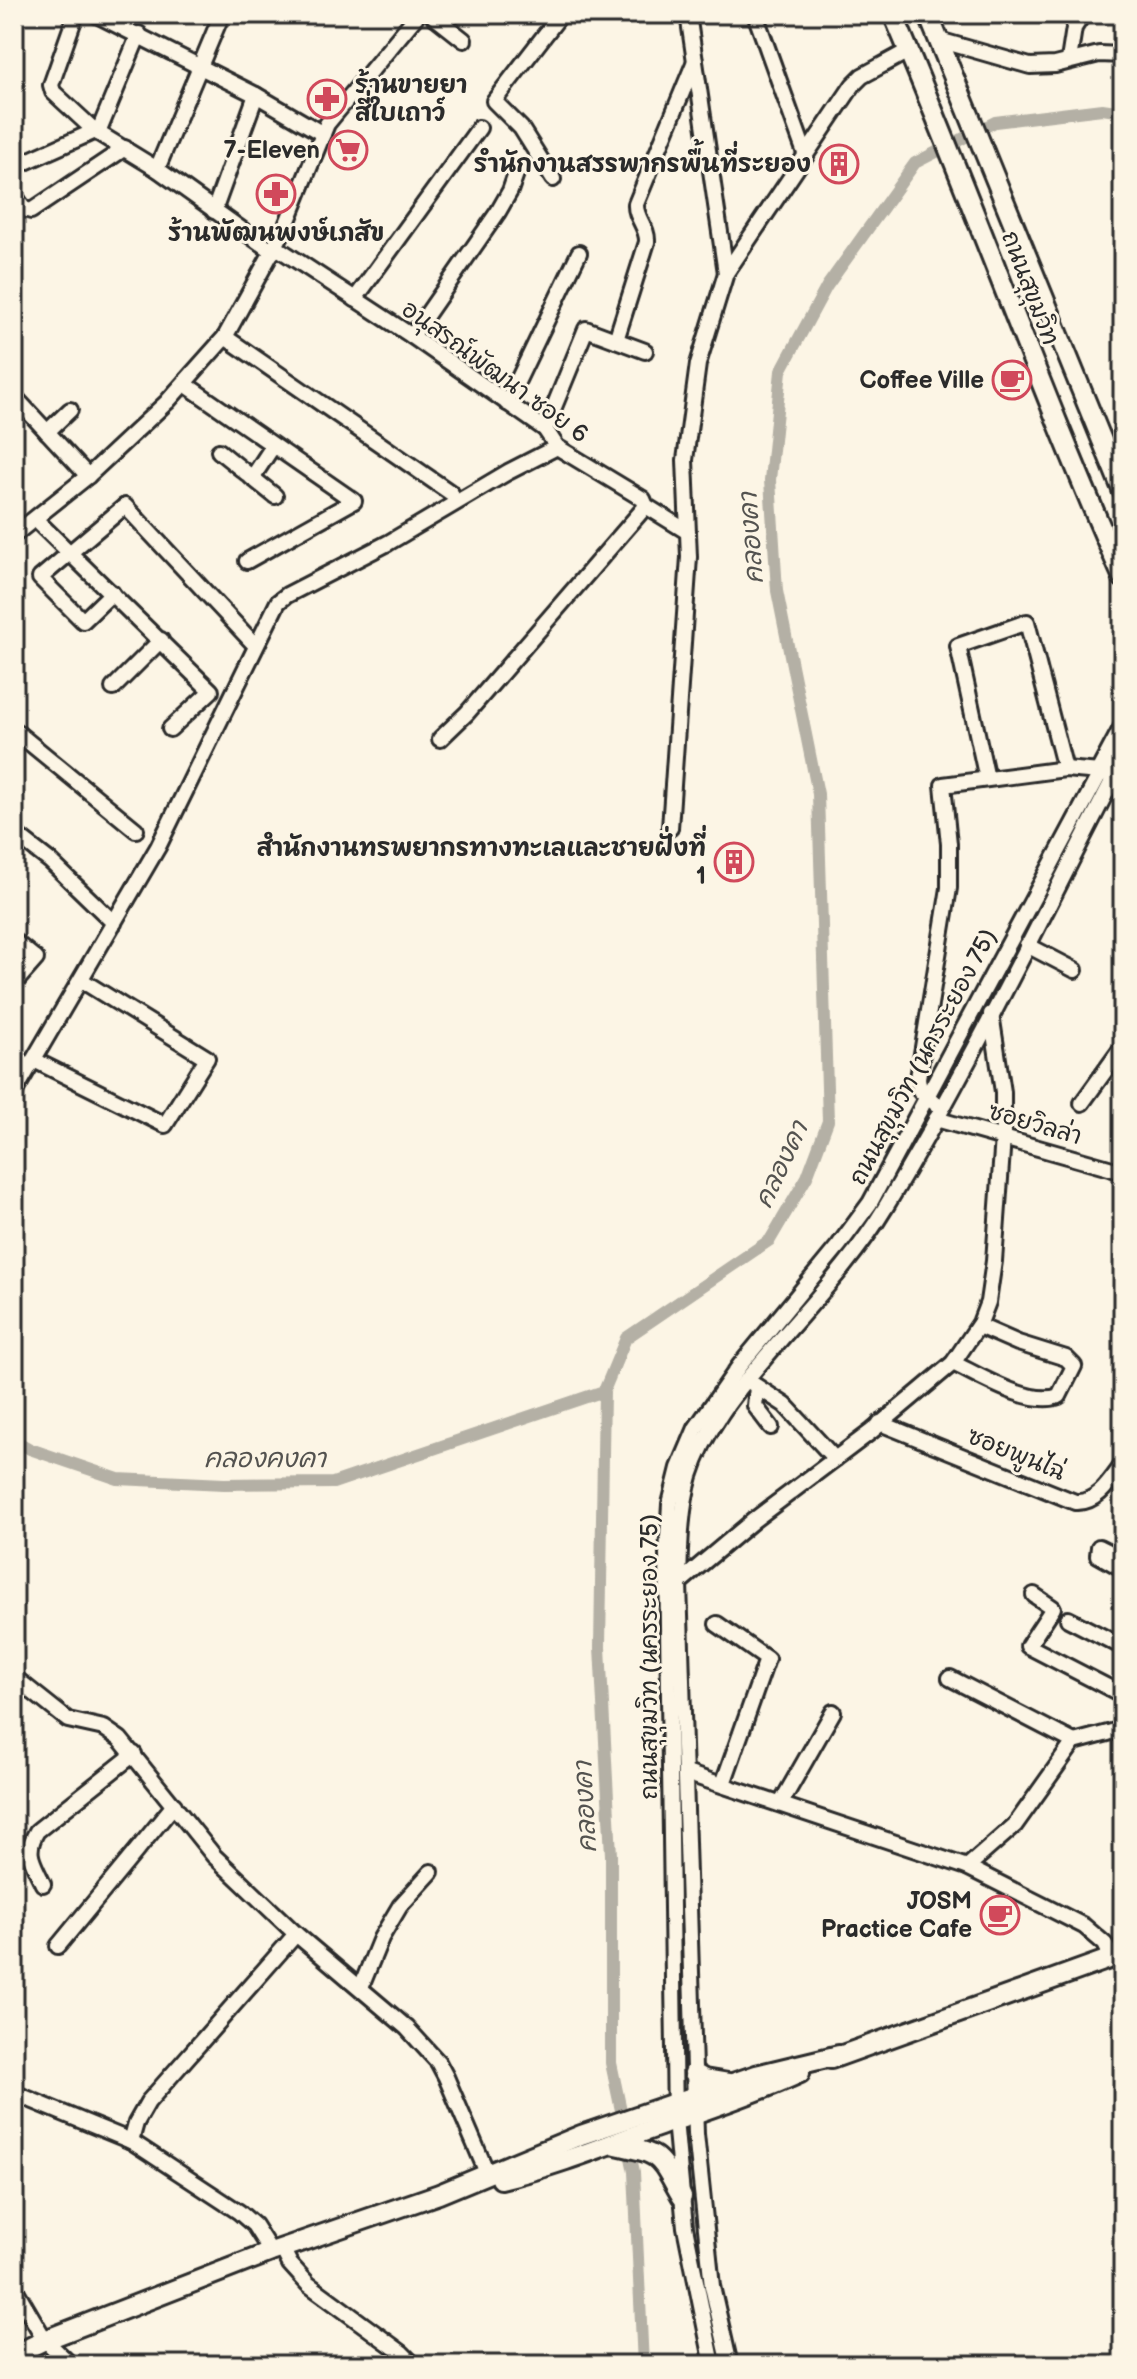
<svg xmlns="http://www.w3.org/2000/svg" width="1137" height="2379" viewBox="0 0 1137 2379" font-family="'Balsamiq Sans','Playpen Sans Thai',sans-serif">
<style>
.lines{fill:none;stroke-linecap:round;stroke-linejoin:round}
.canal{stroke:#b4b0a5;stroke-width:12}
.minor-casing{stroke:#2b2b2b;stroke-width:20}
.major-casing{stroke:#2b2b2b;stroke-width:24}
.minor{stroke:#fcf5e5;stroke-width:14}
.major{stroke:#fcf5e5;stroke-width:18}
.labels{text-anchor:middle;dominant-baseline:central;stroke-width:6;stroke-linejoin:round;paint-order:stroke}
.poi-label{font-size:24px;font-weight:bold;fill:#2b2b2b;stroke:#fcf5e5;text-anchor:end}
.street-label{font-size:24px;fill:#2b2b2b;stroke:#fcf5e5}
.water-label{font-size:26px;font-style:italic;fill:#545350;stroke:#fcf5e5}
</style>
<rect width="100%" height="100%" fill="#fcf5e5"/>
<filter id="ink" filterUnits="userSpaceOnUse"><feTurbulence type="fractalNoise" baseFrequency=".0125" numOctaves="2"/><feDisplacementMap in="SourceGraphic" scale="16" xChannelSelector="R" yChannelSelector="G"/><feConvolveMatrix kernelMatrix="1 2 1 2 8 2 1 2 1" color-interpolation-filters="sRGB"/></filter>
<g filter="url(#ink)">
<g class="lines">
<g class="canal">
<path d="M 14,1440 L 30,1449 L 118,1479 L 224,1484 L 333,1483 L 604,1391"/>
<path d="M 643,2365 L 634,2172 L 611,2063 L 611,1855 L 600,1647 L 604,1391 L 626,1338 L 770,1240 L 807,1177 L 828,1121 L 818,794 L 777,591 L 770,480 L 781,371 L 827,286 L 915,163 L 995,122 L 1102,109 L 1123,112"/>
</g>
<g class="minor-casing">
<g id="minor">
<path d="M 76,14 L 51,85 L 53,92 L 95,131 L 157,169 L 273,252"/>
<path d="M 95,14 L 256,95 L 323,134"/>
<path d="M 431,14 L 464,40"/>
<path d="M 688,14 L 726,273"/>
<path d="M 755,14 L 806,156"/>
<path d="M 1121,14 L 1123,16"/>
<path d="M 939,40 L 1030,66 L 1055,65 L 1099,54 L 1123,55"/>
<path d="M 1069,60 L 1074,28 L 1083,14"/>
<path d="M 98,133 L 139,34"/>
<path d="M 14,167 L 95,131"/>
<path d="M 157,169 L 222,14"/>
<path d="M 553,179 L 521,128 L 494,101 L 561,14"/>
<path d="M 14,195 L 24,209 L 31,211 L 125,148"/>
<path d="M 214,211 L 256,95"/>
<path d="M 276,247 L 412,336 L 545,429 L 557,447 L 643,499 L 646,506 L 688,532"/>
<path d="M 355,299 L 479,128"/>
<path d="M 412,336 L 498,212 L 510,191 L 518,168"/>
<path d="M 225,337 L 451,493"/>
<path d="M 616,340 L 647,242 C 648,227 635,218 636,204 L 695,61"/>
<path d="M 185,384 L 354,501 L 247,561"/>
<path d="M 14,396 L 88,476"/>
<path d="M 507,403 L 579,253"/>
<path d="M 545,429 L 586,329 L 645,351"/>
<path d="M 47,432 L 70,410"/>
<path d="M 219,451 L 275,496"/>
<path d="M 252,478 L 273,446"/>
<path d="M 35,519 L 211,691 L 170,729"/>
<path d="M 14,535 L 88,476 L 167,402 L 225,337 L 285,228 L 327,124 L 418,14"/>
<path d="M 112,593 L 83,621 L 40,578 L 125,506 L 255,645"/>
<path d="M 113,688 L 161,640"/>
<path d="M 14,730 L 136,830"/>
<path d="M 440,739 L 467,713 L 646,506"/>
<path d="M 987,779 L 958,646 L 1027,622 L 1065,769"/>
<path d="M 670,828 L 689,557 L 685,460 L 698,364 L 726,273 L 853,85 L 862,76 L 908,51"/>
<path d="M 14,833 L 50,861 L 114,923"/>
<path d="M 14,941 L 36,959 L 14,984"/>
<path d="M 1027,945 L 1075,970"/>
<path d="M 34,1060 L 165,1125 L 207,1058 L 81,980"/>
<path d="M 14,1093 L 158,847 L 278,602 L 287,595 L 388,543 L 508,472 L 557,447"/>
<path d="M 1082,1103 L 1123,1046"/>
<path d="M 936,1104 L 920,1091 L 918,1078 L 949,888 L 949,844 L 943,785 L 1065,769 L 1100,772"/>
<path d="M 936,1119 L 1123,1172"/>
<path d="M 953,1363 C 980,1376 1030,1407 1059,1396 L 1074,1366 L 1066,1358 L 1018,1343 L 979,1326"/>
<path d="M 747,1380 L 785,1405 L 835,1459"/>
<path d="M 757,1387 L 755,1406 L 771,1427"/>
<path d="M 880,1423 L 1075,1502 C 1097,1504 1111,1480 1123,1464"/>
<path d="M 1123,1559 L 1099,1547 L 1098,1555 L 1123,1569"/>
<path d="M 679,1583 L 754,1520 L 872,1431 L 953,1363 L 980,1323 L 988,1302 L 994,1261 L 1003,1137 L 1003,1092 L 991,1014"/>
<path d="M 1034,1595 L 1053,1608 L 1028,1646 L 1123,1695"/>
<path d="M 1068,1619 L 1123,1647"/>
<path d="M 717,1624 L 767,1659 L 723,1784"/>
<path d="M 14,1677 L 68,1720 L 104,1728 L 120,1739 L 214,1856 L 296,1934 L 407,2028 L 438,2062 L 446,2077 L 488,2175"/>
<path d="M 950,1678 L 1074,1742"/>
<path d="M 686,1773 L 967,1867 L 1084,1926 L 1105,1944 L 1112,1958"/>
<path d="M 781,1803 L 833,1712"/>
<path d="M 967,1867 L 1015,1825 L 1074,1742 L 1123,1729"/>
<path d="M 43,1884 C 33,1862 24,1853 37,1831 L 134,1754"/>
<path d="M 58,1946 L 174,1805"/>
<path d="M 361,1987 L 381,1938 L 400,1906 L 431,1872"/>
<path d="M 14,2093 L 131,2141 L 239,2212 L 254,2225 L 271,2252"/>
<path d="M 131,2141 L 136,2123 L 148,2102 L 296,1934"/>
<path d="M 282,2248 L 290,2264 L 308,2284 L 402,2353 L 414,2365"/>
<path d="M 14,2287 L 45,2340 L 71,2365"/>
<path d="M 713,2365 L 685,2227 L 675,2120 L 667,1554 L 670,1504 L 679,1468 L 696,1428 L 740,1365 L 839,1245 L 870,1203 L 1105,764"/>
<path d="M 730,2365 L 712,2286 L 696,2134 L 679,1583 C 680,1547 680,1511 690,1476 C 704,1431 734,1394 764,1359 C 805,1310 852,1263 885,1208 C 972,1064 1045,910 1123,760"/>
</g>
</g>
<g class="major-casing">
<g id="major">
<path d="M 893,14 C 973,201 1041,393 1123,578"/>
<path d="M 928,14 L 1123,492"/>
<path d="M 1100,772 L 1123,729"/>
<path d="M 1113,779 L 1123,773"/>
<path d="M 831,2059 L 1123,1954"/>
<path d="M 694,2073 L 704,2079 L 728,2083"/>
<path d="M 612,2144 C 663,2155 656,2152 682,2197"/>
<path d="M 501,2179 C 560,2165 617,2141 674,2121 C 717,2106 759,2092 800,2073"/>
<path d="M 14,2355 L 45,2340 L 271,2252 L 439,2194 L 581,2135 L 756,2075 L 839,2055"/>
</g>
</g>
<use href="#minor" class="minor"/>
<use href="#major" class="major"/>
</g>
</g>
<defs>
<g id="pharmacy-ring" transform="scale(2)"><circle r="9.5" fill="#fcf5e5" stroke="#d1495b" stroke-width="1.5"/><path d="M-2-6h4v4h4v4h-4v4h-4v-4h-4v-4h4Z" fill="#d1495b"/></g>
<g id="supermarket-ring" transform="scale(2)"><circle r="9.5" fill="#fcf5e5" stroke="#d1495b" stroke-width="1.5"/><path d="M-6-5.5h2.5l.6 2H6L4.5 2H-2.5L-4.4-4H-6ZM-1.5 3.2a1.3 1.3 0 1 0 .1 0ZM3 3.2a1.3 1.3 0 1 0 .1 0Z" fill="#d1495b"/></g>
<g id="building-ring" transform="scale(2)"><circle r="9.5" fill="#fcf5e5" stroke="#d1495b" stroke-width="1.5"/><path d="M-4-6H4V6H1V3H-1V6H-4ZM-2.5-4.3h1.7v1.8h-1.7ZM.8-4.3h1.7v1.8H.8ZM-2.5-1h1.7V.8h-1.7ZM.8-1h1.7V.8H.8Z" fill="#d1495b"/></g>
<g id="cafe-ring" transform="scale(2)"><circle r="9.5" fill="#fcf5e5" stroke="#d1495b" stroke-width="1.5"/><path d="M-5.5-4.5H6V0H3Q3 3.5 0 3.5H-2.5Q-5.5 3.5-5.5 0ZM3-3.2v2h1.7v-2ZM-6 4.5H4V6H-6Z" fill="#d1495b"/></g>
</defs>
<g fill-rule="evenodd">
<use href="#pharmacy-ring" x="327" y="99"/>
<use href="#supermarket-ring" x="348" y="150"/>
<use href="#building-ring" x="839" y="164"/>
<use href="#pharmacy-ring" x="276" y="194"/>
<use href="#cafe-ring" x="1012" y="380"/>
<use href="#building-ring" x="734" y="862"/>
<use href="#cafe-ring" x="1000" y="1915"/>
</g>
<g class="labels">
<g class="poi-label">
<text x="355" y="85" text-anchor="start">ร้านขายยา<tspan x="355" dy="28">สี่ใบเถาว์</tspan></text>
<text x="320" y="150">7-Eleven</text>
<text x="811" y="164">รำนักงานสรรพากรพื้นที่ระยอง</text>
<text x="276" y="233" text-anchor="middle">ร้านพัฒนพงษ์เภสัข</text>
<text x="984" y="380">Coffee Ville</text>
<text x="706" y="848">สำนักงานทรพยากรทางทะเลและชายฝั่งที่<tspan x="706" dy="28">1</tspan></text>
<text x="972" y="1901">JOSM<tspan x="972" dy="28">Practice Cafe</tspan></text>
</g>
<g class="street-label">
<text transform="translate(1030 288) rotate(69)">ถนนสุขุมวิท</text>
<text transform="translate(495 372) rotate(36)">อนุสรณ์พัฒนา ซอย 6</text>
<text transform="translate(923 1057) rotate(-62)">ถนนสุขุมวิท (นครระยอง 75)</text>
<text transform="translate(1035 1124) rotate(16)">ซอยวิลล่า</text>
<text transform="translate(1016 1454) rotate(22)">ซอยพูนไฉ่</text>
<text transform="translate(649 1657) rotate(-90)">ถนนสุขุมวิท (นครระยอง 75)</text>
</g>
<g class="water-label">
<text transform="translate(752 538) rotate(-94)">คลองคา</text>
<text transform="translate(782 1165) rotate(-65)">คลองคา</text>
<text x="265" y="1459">คลองคงคา</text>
<text transform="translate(586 1807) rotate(-93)">คลองคา</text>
</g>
</g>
<rect width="1137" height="2379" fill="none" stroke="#fcf5e5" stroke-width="48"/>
<rect x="24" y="24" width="1089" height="2331" fill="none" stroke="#2b2b2b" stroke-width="3" filter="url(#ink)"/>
</svg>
